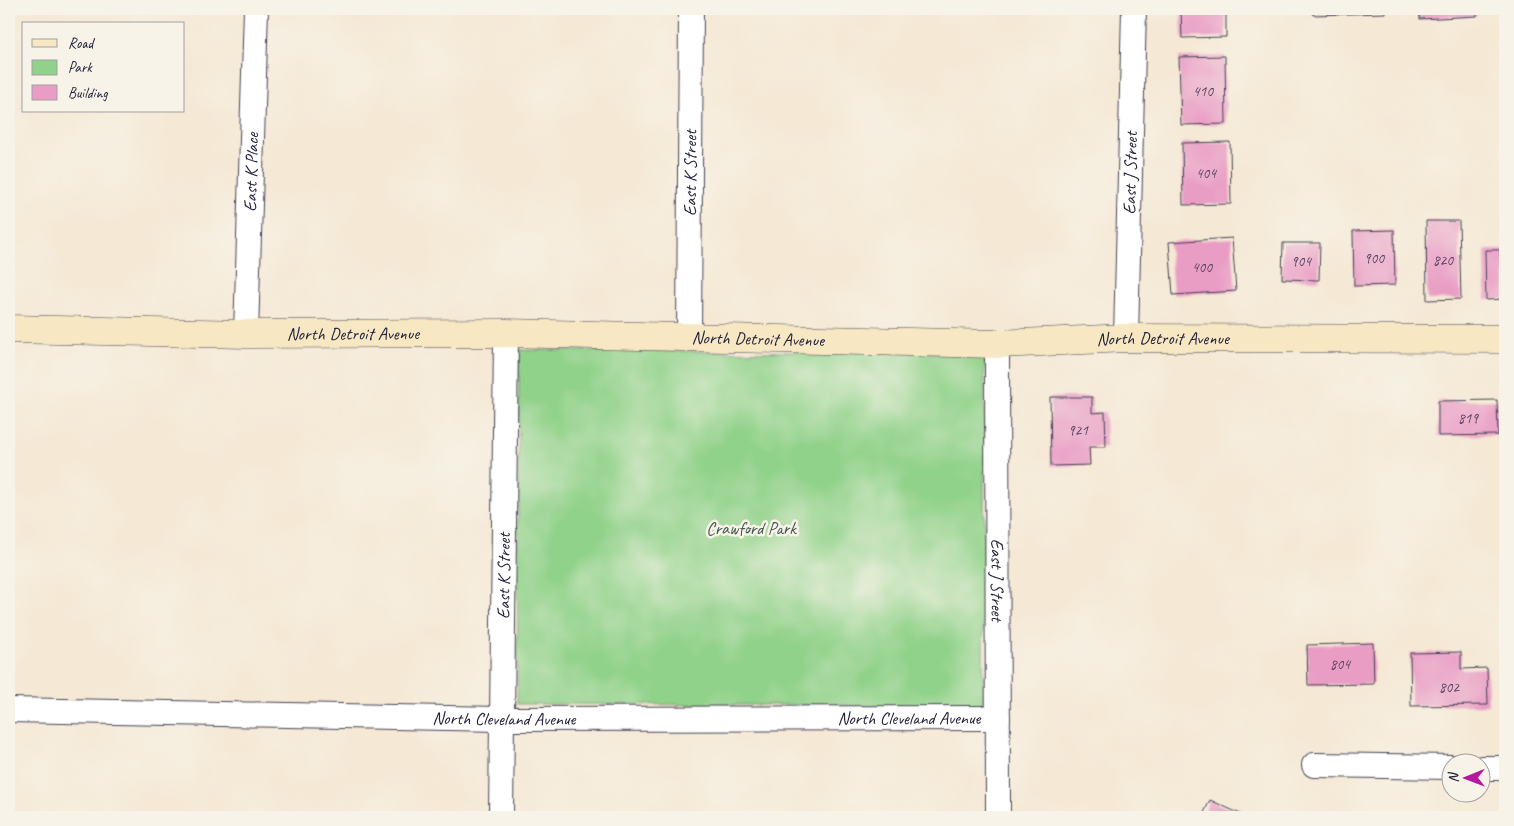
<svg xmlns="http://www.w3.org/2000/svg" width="1514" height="826" viewBox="0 0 1514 826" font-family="Caveat,sans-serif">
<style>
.green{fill:#91d28a;stroke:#5a7a62}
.building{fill:#e99dc5}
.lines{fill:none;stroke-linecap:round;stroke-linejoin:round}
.street-casing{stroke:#424052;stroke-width:26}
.secondary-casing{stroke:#424052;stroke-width:29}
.street{stroke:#fff;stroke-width:24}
.secondary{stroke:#f7e8c3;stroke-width:28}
.labels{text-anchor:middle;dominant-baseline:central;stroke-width:5;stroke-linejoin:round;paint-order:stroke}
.number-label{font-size:15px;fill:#54415e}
.street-label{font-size:18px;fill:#22223b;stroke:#f7f3e8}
.park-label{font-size:18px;fill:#435753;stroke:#f7f3e8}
</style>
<rect width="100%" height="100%" fill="#f7f3e8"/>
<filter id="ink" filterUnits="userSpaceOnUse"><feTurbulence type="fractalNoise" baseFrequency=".02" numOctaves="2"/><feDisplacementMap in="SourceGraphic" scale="10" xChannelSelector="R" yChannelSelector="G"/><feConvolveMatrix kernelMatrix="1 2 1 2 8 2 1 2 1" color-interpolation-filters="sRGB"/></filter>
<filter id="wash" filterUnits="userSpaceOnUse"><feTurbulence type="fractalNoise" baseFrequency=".0096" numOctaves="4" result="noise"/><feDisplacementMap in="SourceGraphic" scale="20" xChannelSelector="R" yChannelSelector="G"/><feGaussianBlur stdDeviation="1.12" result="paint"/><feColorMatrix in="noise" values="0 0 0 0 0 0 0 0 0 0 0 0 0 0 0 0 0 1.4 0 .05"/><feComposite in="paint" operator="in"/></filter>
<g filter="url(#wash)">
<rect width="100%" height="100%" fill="#f5e8d4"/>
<path class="green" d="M 519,350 L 985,353 L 983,706 L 517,704 Z"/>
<g id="blocks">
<g class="building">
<path d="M 1181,9 L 1239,9 L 1239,11 L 1226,11 L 1226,37 L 1182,38 Z"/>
<path d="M 1312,9 L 1385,9 L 1385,13 L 1313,15 Z"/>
<path d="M 1419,9 L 1477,9 L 1477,16 L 1420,19 Z"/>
<path d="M 1225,56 L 1226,124 L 1181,125 L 1179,57 Z"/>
<path d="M 1230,142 L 1231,204 L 1183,205 L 1182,143 Z"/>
<path d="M 1426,221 L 1459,221 L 1461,299 L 1427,300 Z"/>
<path d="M 1394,230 L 1395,285 L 1354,286 L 1353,231 Z"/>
<path d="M 1232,238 L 1236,291 L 1173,295 L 1169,242 Z"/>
<path d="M 1283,243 L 1320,243 L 1319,280 L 1282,279 Z"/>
<path d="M 1485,250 L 1505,250 L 1505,299 L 1486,300 Z"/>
<path d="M 1050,397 L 1092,397 L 1092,413 L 1105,412 L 1106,447 L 1089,447 L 1090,465 L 1051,466 Z"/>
<path d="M 1497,400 L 1498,435 L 1438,436 L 1438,401 Z"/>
<path d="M 1373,643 L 1374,684 L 1308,685 L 1307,645 Z"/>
<path d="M 1461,652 L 1461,669 L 1487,668 L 1488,705 L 1411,706 L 1410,653 Z"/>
<path d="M 1210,800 L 1247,817 L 1202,817 Z"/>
</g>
</g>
</g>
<g filter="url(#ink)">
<use href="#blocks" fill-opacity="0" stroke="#424052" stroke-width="1"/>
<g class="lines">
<g class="street-casing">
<g id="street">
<path id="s1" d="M 246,334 L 256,9"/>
<path id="s2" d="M 689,337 L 691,9"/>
<path id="s3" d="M 1126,338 L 1134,9"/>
<path id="s4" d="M 997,344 L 998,817"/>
<path id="s5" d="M 9,710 L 501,719 L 998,718"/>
<path d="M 1314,765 L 1452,767"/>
<path d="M 1482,768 L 1505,768"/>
<path id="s6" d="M 501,817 L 506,333"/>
</g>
</g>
<g class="secondary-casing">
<g id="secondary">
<path id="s7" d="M 9,329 L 246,334 L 506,333 L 997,344 L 1126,338 L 1505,339"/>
</g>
</g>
<use href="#street" class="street"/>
<use href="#secondary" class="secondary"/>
</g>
</g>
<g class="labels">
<g class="number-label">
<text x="1203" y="91">410</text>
<text x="1206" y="173">404</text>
<text x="1374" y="258">900</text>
<text x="1443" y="260">820</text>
<text x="1301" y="261">904</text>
<text x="1202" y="267">400</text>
<text x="1468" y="418">819</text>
<text x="1078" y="430">921</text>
<text x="1340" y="664">804</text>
<text x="1449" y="687">802</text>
</g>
<g class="street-label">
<text stroke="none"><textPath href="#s1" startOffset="162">East K Place</textPath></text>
<text stroke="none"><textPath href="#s2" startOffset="164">East K Street</textPath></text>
<text stroke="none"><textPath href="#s3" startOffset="165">East J Street</textPath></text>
<text stroke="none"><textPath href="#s7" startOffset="344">North Detroit Avenue</textPath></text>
<text stroke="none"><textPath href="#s7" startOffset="749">North Detroit Avenue</textPath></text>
<text stroke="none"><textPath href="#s7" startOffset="1154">North Detroit Avenue</textPath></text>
<text stroke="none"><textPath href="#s6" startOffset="241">East K Street</textPath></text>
<text stroke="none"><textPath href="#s4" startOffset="236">East J Street</textPath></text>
<text stroke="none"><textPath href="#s5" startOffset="495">North Cleveland Avenue</textPath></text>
<text stroke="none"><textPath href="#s5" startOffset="900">North Cleveland Avenue</textPath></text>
</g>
<g class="park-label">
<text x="751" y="528">Crawford Park</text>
</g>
</g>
<rect width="1514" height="826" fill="none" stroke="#f7f3e8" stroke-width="30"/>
<rect x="22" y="22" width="162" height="90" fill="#f7f3e8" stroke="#a29fa3"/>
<rect x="32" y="39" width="25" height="8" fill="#f7e8c3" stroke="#a29fa3"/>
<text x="68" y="48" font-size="15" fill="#22223b">Road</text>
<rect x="32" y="60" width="25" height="15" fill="#91d28a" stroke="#a29fa3"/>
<text x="68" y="72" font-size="15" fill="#22223b">Park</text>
<rect x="32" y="85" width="25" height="15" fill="#e99dc5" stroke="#a29fa3"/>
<text x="68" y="98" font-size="15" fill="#22223b">Building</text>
<g transform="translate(1466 778) rotate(269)"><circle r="24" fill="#f7f3e8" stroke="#a29fa3"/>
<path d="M0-4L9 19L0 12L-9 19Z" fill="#b5179e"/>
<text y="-8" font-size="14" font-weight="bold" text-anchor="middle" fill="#22223b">N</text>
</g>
</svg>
